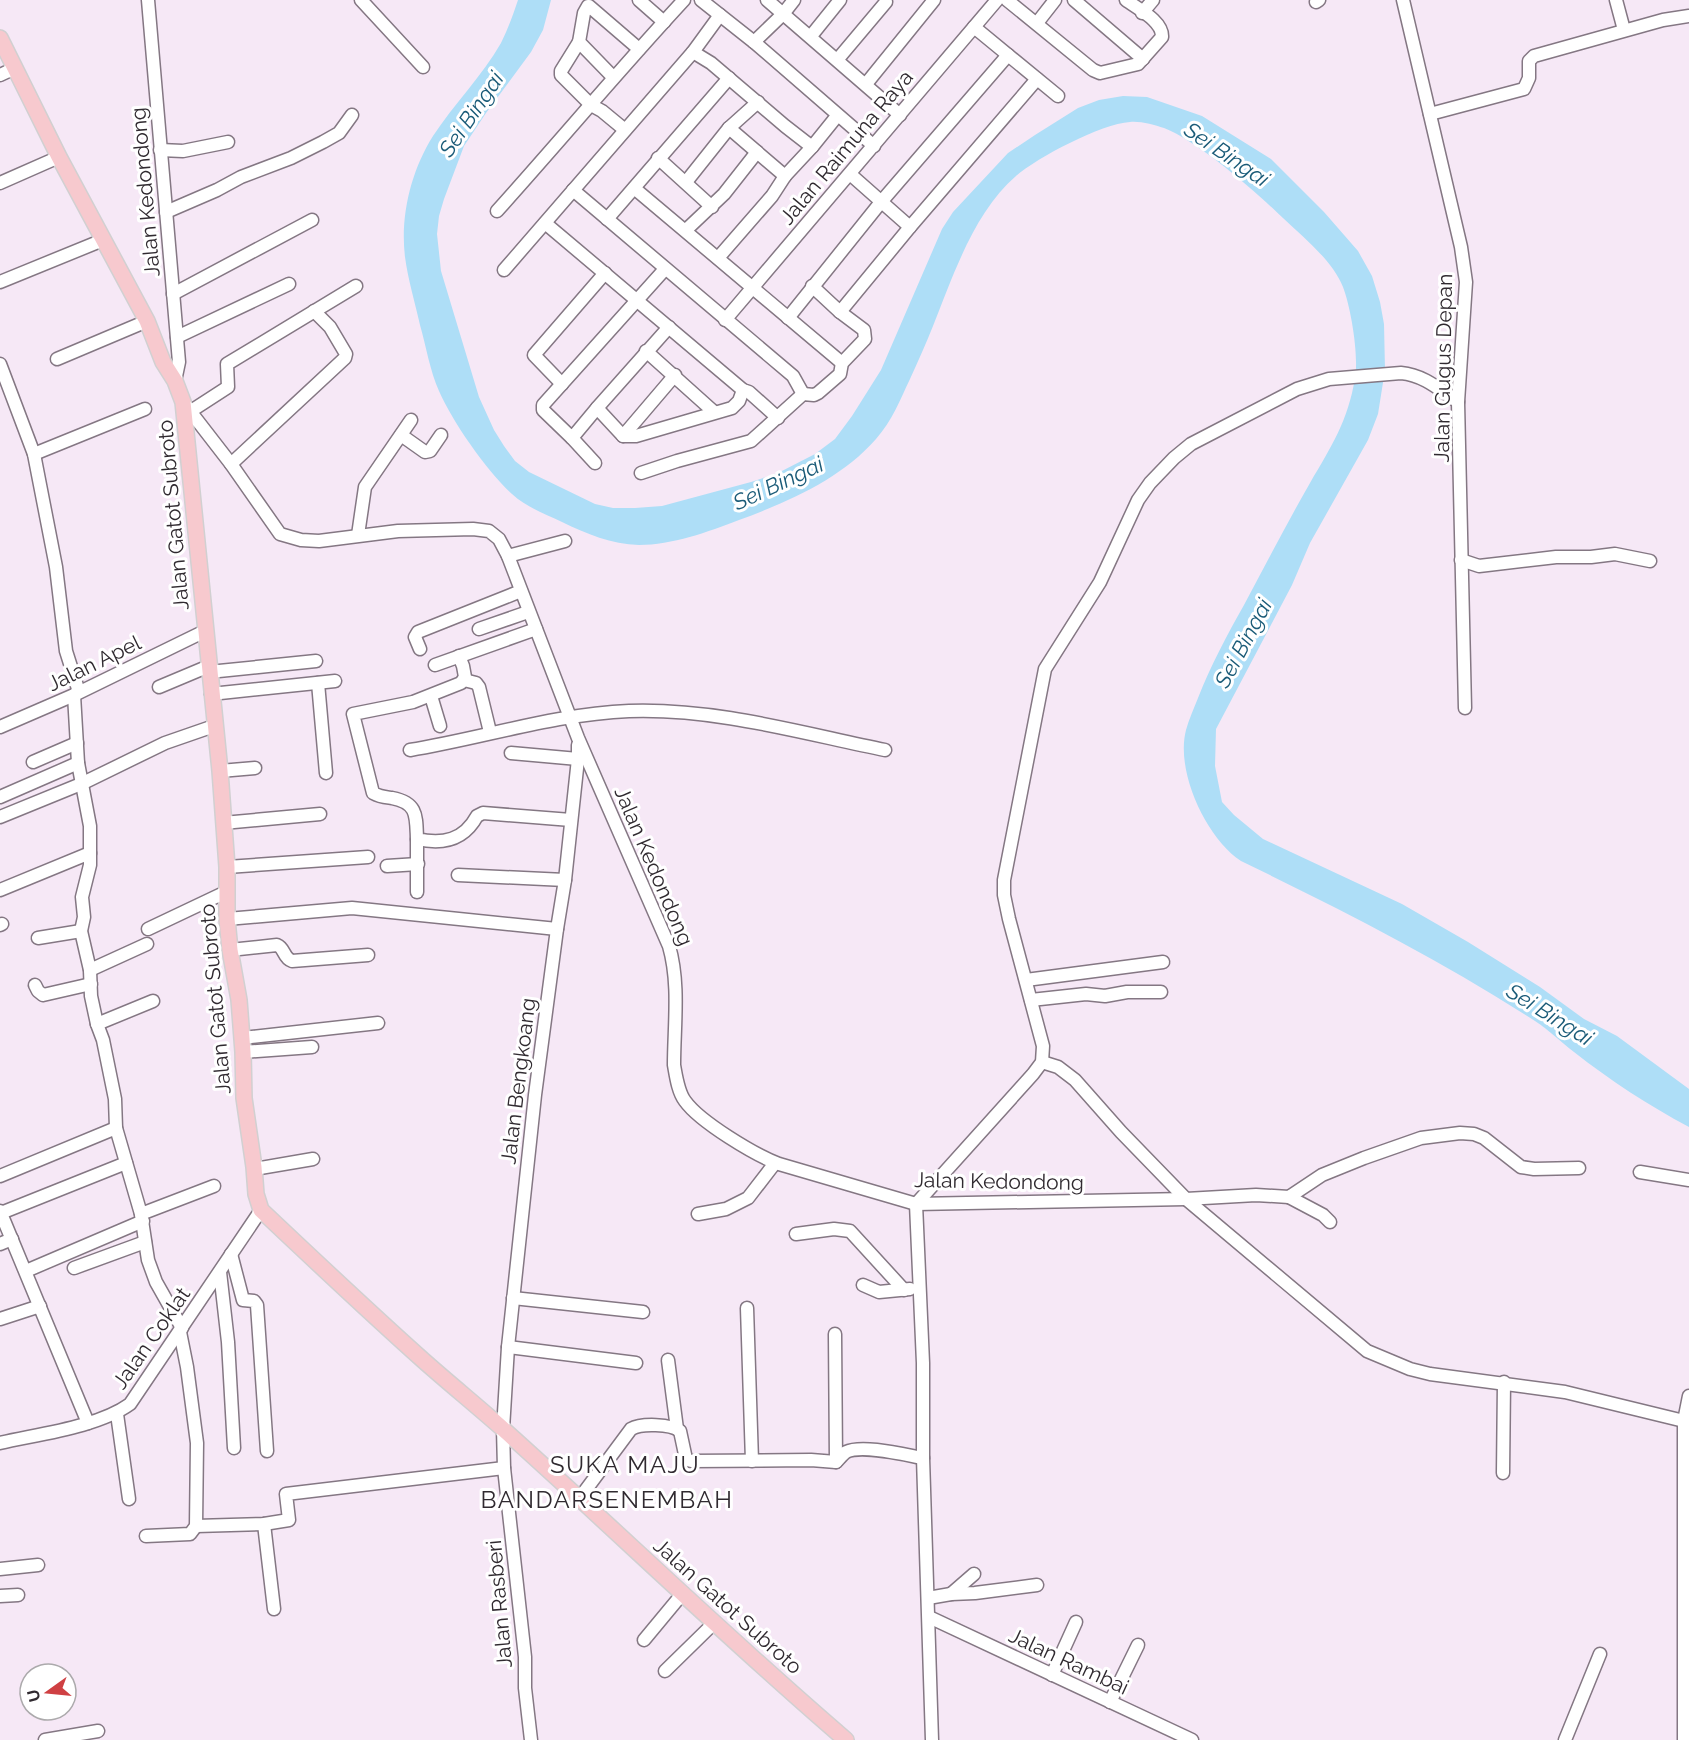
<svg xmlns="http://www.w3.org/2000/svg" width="1689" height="1740" viewBox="0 0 1689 1740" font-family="Raleway,sans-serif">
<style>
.water{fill:#aedef7}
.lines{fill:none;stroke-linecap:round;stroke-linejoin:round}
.minor-casing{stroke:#847783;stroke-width:15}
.major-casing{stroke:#d1d0d1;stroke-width:18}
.minor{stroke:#fff;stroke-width:12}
.major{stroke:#f7c9ce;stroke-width:15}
.labels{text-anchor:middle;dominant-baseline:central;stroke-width:6;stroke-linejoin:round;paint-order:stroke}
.street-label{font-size:21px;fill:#302a30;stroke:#fff}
.water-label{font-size:22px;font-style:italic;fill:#1a5b78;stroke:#fff}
.quarter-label{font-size:24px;letter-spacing:1.5px;fill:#302a30;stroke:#fff}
</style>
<rect width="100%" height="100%" fill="#f6e8f6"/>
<path class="water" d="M 518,0 L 551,0 L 543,30 L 531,52 L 486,113 L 464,146 L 444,199 L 439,216 L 437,234 L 441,271 L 479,397 L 494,430 L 504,446 L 515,461 L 529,472 L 595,504 L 613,508 L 635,508 L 662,506 L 751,482 L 778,473 L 815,454 L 835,439 L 852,416 L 881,370 L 942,229 L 953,212 L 1008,153 L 1035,135 L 1078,108 L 1099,100 L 1123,96 L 1147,97 L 1202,116 L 1271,159 L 1324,212 L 1358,251 L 1372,276 L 1380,302 L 1384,324 L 1385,370 L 1378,414 L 1368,440 L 1310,543 L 1292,585 L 1216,729 L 1215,766 L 1222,802 L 1234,815 L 1263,839 L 1402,904 L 1468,942 L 1540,987 L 1584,1019 L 1617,1036 L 1689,1089 L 1689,1127 C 1648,1105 1611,1081 1574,1052 C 1561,1042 1549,1030 1535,1021 C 1441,960 1342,910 1241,861 C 1207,839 1175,772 1186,730 C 1189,719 1194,708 1198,698 C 1211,665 1227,635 1244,605 C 1266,564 1287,523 1310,483 C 1331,447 1348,421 1355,378 C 1359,356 1351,308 1343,287 C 1332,260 1304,238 1283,218 C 1256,192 1198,141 1164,128 C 1154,125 1141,121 1130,122 C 1101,124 1038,157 1016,176 C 974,212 953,276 933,326 C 926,344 918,361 910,379 C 900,400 892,421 876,439 C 841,479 788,502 739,520 C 708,532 672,545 639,545 C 611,544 587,534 562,522 C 545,514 526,507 512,494 C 487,471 453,423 439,391 C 430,371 426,346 420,325 C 415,302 408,280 405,257 C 400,216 411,171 433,136 C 454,104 482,76 501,43 C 508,29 513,15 518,0 Z"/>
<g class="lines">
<g class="minor-casing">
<g id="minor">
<path d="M 148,0 L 179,362 L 175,381"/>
<path d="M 361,0 L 423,67"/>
<path d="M 639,0 L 664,22"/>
<path d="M 701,0 L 754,42 L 874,146"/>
<path d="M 767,0 L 900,115"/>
<path d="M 1007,0 L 1093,70 L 1100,73 L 1138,64 L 1162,37 C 1163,21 1138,9 1126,0"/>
<path d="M 1074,0 L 1143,59"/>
<path d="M 1403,0 L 1461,247 L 1466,282 L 1458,402 L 1465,708"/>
<path d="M 1616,0 L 1624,30"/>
<path d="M 1316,2 L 1319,0"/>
<path d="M 1142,13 L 1153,0"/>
<path d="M 1037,23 L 1055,0"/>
<path d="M 974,27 L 1058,96"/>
<path d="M 811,36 L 840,0"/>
<path d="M 579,42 L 561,71 L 561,75 L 591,105 L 602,111 L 625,130"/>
<path d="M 754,42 L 783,14 L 794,0"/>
<path d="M 693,52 L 711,63 L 785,126 L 812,147"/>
<path d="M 838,59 L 886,2"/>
<path d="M 0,75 L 15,68"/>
<path d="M 613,77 L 579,42 L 584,13 L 588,6 L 589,6 L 639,49"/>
<path d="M 866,84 L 934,0"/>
<path d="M 1430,114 L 1524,89 L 1529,78 L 1529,61 L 1534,56 L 1663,20 L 1689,16"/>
<path d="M 729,128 L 785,176"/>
<path d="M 160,150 L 183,151 L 228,142"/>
<path d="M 658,158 L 712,207"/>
<path d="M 850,174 L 910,227"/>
<path d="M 686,182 L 729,128 L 758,102"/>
<path d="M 0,183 L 59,157"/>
<path d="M 634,188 L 842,363"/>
<path d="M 573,190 L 793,376 L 803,394"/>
<path d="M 497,211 C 560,141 620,69 684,0"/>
<path d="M 166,212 L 217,190 L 241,177 L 291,158 L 323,142 L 339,133 L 352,115"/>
<path d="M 607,219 L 729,78"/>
<path d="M 545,223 L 743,390 L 749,392 L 778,418"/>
<path d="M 686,230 L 724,194 L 757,152"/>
<path d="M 718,258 L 772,196 L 785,176 L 812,147 L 837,116"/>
<path d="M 665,269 L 543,405 L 543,410 L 572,438 L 597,408 L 623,436 L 636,436 L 732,408 L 739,401 L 743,390"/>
<path d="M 504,270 L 693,52 L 720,15"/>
<path d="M 0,282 L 103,240"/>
<path d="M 173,294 L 312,220"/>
<path d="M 840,312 L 910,227 L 1037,79"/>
<path d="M 788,318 L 881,202 L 1008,55"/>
<path d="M 725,320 L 997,0"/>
<path d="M 177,337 L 289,284"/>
<path d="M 646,351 L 714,412"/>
<path d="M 57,359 L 147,321"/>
<path d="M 0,364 L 34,454 L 56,567 L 66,651 L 79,692"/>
<path d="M 562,384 L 534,355 L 605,273"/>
<path d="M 183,402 L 231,464 L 280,534 L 301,540 L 319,541 L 398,531 L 473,529 L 489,531 L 499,539 L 508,556 L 578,738 L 669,946 C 680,984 674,1026 674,1065 C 676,1076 678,1092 685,1101 C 700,1122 755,1155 779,1164 L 916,1204 L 1186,1199 L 1256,1195 L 1289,1197 L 1322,1175 L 1364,1158 L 1421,1138 L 1460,1133 L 1474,1134 L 1484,1138 L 1521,1167 L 1534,1169 L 1579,1168"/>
<path d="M 597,408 L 669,327"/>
<path d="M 191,411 L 228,387 L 227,364 L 356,286"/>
<path d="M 401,435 L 425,452 L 430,451 L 441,435"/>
<path d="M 623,436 L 675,375"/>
<path d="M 572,438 L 595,463"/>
<path d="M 34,454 L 145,409"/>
<path d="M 231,464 L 345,358 L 346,354 L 330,327 L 314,311"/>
<path d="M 641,473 L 677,461 L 751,441 L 803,394 L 814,395 L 818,393 L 840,374 L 842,363 L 865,339 L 864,330 L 840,312 L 812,286"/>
<path d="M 358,535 L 365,487 L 411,420"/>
<path d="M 508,556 L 565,541"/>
<path d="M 1461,560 L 1479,566 L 1556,557 L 1591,557 L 1615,554 L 1650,561"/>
<path d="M 479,629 L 528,612"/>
<path d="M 420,649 L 415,637 L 418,632 L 521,591"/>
<path d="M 459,656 L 463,666 L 465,677 L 461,683 L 413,702 L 353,714 L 373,793 C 380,797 384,797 392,798 C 418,803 416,816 417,839 C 443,845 464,840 477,816 L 483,813 L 571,820"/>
<path d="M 435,665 L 536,629"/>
<path d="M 209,672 L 316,661"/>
<path d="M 464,680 L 476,683 L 479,687 L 490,732"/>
<path d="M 318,683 L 326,773"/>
<path d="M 159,687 L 209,666"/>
<path d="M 211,694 L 335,681"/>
<path d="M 74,695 L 78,763 L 90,826 L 90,865 L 82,897 L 84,917 L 81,931 L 90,970 L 91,996 L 97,1024 L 103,1040 L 115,1099 L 116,1128 L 141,1214 L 148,1260 L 156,1282 L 182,1328"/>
<path d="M 431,696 L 440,726"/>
<path d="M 0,727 L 74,695 L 205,631"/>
<path d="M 410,750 C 483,738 555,714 629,711 C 716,708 801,733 885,750"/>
<path d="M 511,753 L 578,759"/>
<path d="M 33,762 L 77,743"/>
<path d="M 220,771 L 255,768"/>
<path d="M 0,797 L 78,763"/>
<path d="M 0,817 L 81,784 L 165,743 L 214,726"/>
<path d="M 223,823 L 320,814"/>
<path d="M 417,839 L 417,892"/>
<path d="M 387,866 L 418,864"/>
<path d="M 227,867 L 368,857"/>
<path d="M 458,875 L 565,880"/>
<path d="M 0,890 L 90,853"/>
<path d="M 227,919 L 352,908 L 557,929"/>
<path d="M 0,925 L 2,924"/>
<path d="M 148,929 L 226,892"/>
<path d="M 38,938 L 81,931"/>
<path d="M 230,950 L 277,945 C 285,948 283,958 292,961 L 368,955"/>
<path d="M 90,970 L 147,944"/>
<path d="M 1026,980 L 1163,962"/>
<path d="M 35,985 L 38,991 L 43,995 L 91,984"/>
<path d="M 1031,1000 L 1086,994 L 1105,996 L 1127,992 L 1161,992"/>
<path d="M 97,1024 L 153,1001"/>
<path d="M 242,1038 L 378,1023"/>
<path d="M 243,1052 L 312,1047"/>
<path d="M 1042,1062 L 1058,1067 L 1075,1080 L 1121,1132 L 1186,1199 L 1367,1351 L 1410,1369 L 1430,1374 L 1565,1392 L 1684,1421"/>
<path d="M 254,1169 L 313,1159"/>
<path d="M 1640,1172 L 1689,1180"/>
<path d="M 0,1176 L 116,1128"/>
<path d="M 1289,1197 L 1323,1215 L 1330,1222"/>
<path d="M 0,1211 L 88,1423"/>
<path d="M 1,1213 L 126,1163"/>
<path d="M 141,1214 L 214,1186"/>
<path d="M 698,1214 L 726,1209 L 748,1198 L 775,1163"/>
<path d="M 796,1234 L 834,1229 L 850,1231 L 904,1290"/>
<path d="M 0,1244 L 12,1239"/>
<path d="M 231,1254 L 243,1300 L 254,1301 L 257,1305 L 267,1451"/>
<path d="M 74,1268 L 145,1242"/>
<path d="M 26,1271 L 143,1221"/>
<path d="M 220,1272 L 228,1342 L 234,1448"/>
<path d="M 863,1285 L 879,1292 L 910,1289"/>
<path d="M 513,1298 L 643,1312"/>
<path d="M 747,1308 L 752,1461"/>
<path d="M 0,1319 L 40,1306"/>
<path d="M 835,1334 L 836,1462"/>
<path d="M 508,1347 L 636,1363"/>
<path d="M 668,1360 L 677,1429"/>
<path d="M 117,1414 L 129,1499"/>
<path d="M 0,1443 C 39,1434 98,1427 130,1404 L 261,1210"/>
<path d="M 1503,1473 L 1504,1382"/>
<path d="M 579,1499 L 631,1429 C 641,1423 671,1424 680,1431 L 686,1459 L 691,1461 L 811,1460 L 836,1462 C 839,1459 843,1454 846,1452 C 862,1444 906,1455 923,1458"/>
<path d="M 264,1524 L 274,1609"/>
<path d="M 196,1526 L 264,1524 L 289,1520 L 286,1494 L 504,1468"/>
<path d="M 146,1536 L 190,1534 L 196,1526 L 197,1443 L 187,1367 L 180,1332"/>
<path d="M 0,1569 L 38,1565"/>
<path d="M 951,1594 L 974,1574"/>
<path d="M 0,1596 L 18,1595"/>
<path d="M 928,1598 L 951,1594 L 975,1593 L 1037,1585"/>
<path d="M 929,1617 L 1192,1740"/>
<path d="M 644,1640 L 683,1593"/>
<path d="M 665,1671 L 713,1624"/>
<path d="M 1052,1675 L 1076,1622"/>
<path d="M 1110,1702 L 1138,1645"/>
<path d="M 45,1740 L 98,1731"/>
<path d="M 531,1740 L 525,1688 L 525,1657 L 504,1468 L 503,1429 L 508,1347 L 535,1095 L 557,929 L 565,880 L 578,759 L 578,745"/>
<path d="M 932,1740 L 923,1458 L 923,1363 L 916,1204 L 1033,1074 L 1042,1062 L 1043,1046 L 1009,919 L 1004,895 L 1004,880 L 1045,669 L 1100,582 L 1138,500 L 1150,483 L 1174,458 L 1191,444 L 1297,389 L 1329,379 L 1401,373 C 1424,375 1440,390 1458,402"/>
<path d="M 1565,1740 L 1600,1654"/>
<path d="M 1684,1740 L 1684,1421 L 1689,1396"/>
</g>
</g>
<g class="major-casing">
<path id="major" d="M 0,38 L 59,157 L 147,321 L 163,362 L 175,381 L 183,402 L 220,771 L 227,867 L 227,919 L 230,950 L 239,1000 L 243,1052 L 244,1098 L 254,1167 L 256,1194 L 261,1210 C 315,1261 369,1312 424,1361 C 450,1384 477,1406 503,1429 C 618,1532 729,1640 846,1740"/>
</g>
<use href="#minor" class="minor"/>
<use href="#major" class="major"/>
</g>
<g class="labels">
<g class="street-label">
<text transform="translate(846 147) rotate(-50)">Jalan Raimuna Raya</text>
<text transform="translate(145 192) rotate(-95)">Jalan Kedondong</text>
<text transform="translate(1443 368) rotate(-89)">Jalan Gugus Depan</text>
<text transform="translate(173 515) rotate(-95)">Jalan Gatot Subroto</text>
<text transform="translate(94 663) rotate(-26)">Jalan Apel</text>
<text transform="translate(654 866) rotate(67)">Jalan Kedondong</text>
<text transform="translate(215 999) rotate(-95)">Jalan Gatot Subroto</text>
<text transform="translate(518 1081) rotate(-83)">Jalan Bengkoang</text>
<text transform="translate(999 1181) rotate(1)">Jalan Kedondong</text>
<text transform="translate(151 1338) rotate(-55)">Jalan Coklat</text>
<text transform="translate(499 1604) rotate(-95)">Jalan Rasberi</text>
<text transform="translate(728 1606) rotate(42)">Jalan Gatot Subroto</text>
<text transform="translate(1069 1661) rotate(25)">Jalan Rambai</text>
</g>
<g class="water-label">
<text transform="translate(471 114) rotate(-56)">Sei Bingai</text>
<text transform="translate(1227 154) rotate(34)">Sei Bingai</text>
<text transform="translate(778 483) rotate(-25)">Sei Bingai</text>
<text transform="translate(1243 643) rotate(-62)">Sei Bingai</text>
<text transform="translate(1550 1014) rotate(32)">Sei Bingai</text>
</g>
<g class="quarter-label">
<text x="625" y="1464">SUKA MAJU</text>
<text x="607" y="1499">BANDARSENEMBAH</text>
</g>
</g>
<g transform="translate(48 1692) rotate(255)"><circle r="28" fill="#ffffff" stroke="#acaaac" stroke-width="1.5"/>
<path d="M0-4.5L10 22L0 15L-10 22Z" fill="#cf4043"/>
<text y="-9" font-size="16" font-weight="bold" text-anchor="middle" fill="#302a30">U</text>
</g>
</svg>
